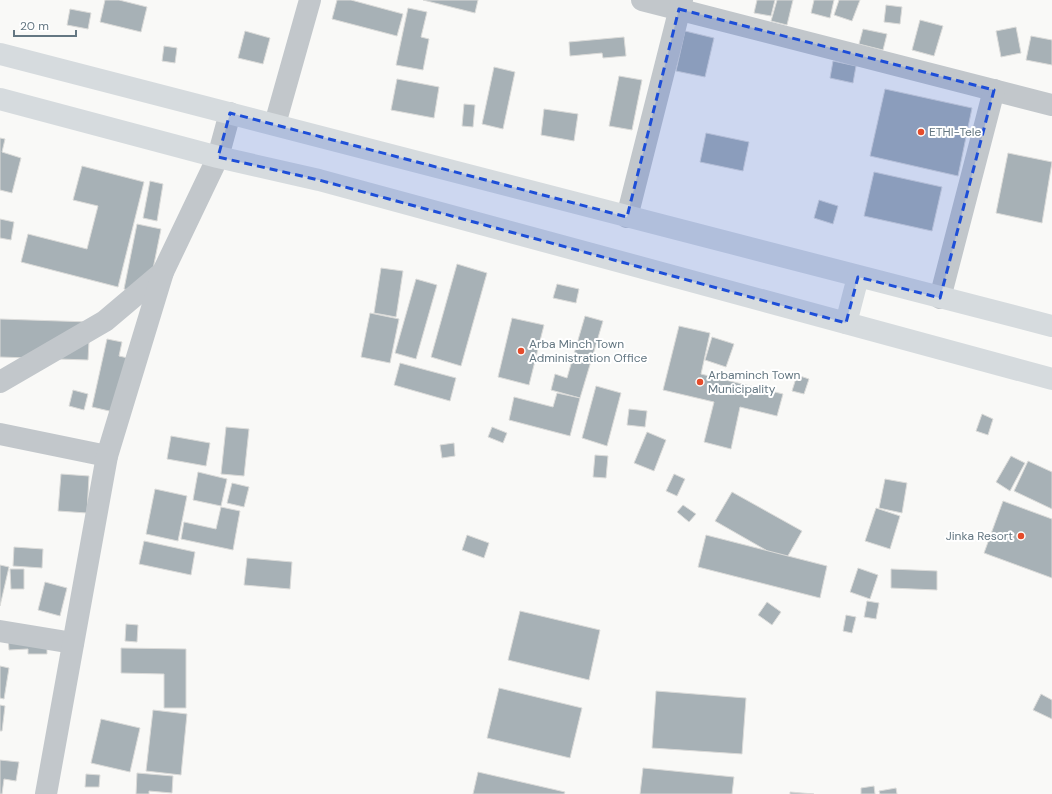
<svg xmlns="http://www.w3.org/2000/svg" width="1052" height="794" viewBox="0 0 1052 794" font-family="'DM Sans',sans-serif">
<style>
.building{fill:#a7b1b6;stroke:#dbdbd9}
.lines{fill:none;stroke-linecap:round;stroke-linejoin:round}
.minor{stroke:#c2c7cb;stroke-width:22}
.highway{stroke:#d6dbde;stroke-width:22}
.marked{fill:#1d4ed8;fill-opacity:0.2;stroke:#1d4ed8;stroke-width:3;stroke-dasharray:8 5;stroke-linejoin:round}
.poi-dot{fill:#e54c2b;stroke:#fff;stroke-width:1.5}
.labels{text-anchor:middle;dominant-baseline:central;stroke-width:4;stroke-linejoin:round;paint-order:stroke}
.poi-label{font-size:12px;fill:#647782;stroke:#fff;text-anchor:start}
</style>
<rect width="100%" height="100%" fill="#f9f9f7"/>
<g class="building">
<path d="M 105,0 L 119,0 L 147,7 L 141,32 L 100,22 Z"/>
<path d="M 337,0 L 351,0 L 403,14 L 397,36 L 332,19 Z"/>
<path d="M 423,0 L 478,0 L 475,13 Z"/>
<path d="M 757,0 L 775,0 L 771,16 L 754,13 Z"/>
<path d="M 777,0 L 793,0 L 787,25 L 771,21 Z"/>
<path d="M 814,0 L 834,0 L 830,18 L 811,13 Z"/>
<path d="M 839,0 L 860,0 L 852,21 L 834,15 Z"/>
<path d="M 886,5 L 902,7 L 900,24 L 884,22 Z"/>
<path d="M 408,8 L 427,12 L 421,37 L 429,39 L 423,70 L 396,65 Z"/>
<path d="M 70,9 L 91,13 L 88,29 L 67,25 Z"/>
<path d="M 920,20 L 943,26 L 934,56 L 912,50 Z"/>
<path d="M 1016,27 L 1021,53 L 1001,57 L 996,31 Z"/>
<path d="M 863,29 L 887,34 L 883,50 L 859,44 Z"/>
<path d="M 245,31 L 270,38 L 263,64 L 238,58 Z"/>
<path d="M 685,31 L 714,38 L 705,77 L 676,71 Z"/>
<path d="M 1031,36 L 1052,40 L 1052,65 L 1026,60 Z"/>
<path d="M 624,37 L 626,56 L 603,58 L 602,53 L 570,56 L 569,42 Z"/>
<path d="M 164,46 L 177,48 L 175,63 L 162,61 Z"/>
<path d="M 833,61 L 856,66 L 853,83 L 830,78 Z"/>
<path d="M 494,67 L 515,72 L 503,129 L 482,124 Z"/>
<path d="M 619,76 L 642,80 L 632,130 L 609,126 Z"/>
<path d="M 397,79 L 439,87 L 434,118 L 391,110 Z"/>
<path d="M 885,89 L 972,108 L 958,176 L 870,156 Z"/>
<path d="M 464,104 L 475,105 L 473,127 L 462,126 Z"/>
<path d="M 544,109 L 578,114 L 574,141 L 541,135 Z"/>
<path d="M 706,133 L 749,142 L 743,171 L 700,162 Z"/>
<path d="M 0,138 L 5,139 L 2,152 L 21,158 L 12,193 L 0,190 Z"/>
<path d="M 1008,153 L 1052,162 L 1042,223 L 996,213 Z"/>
<path d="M 82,166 L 144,182 L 118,287 L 21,262 L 28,234 L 87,249 L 98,206 L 73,200 Z"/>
<path d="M 874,172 L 942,187 L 932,231 L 864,216 Z"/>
<path d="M 150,181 L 163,184 L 157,221 L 143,218 Z"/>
<path d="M 819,200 L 838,206 L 833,224 L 814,218 Z"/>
<path d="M 0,219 L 14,222 L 11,240 L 0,238 Z"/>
<path d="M 137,224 L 161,229 L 148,294 L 124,289 Z"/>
<path d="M 457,264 L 487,273 L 461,366 L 431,357 Z"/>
<path d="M 381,268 L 403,271 L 396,317 L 374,313 Z"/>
<path d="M 416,279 L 437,285 L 416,359 L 395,353 Z"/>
<path d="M 557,284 L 579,289 L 576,303 L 553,298 Z"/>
<path d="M 370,313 L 399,319 L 390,363 L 361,357 Z"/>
<path d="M 585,316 L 603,321 L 580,398 L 551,390 L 555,374 L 567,378 Z"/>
<path d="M 512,318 L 544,325 L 529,385 L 498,377 Z"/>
<path d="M 0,319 L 90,322 L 88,360 L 0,357 Z"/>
<path d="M 679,326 L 710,333 L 701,374 L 783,394 L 777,416 L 740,407 L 731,449 L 704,442 L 714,402 L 663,390 Z"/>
<path d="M 712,337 L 734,344 L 726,367 L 705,360 Z"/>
<path d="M 107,339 L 122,342 L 119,356 L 132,359 L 118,413 L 92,407 Z"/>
<path d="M 400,363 L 456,378 L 450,401 L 394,385 Z"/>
<path d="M 797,375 L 809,379 L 804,394 L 792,391 Z"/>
<path d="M 596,386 L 621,393 L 607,446 L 582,438 Z"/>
<path d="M 73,390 L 88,394 L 84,410 L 69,406 Z"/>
<path d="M 557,393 L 580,398 L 570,436 L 509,420 L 514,397 L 553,407 Z"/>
<path d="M 629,409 L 647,411 L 645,427 L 627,425 Z"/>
<path d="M 982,414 L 993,419 L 988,435 L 976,431 Z"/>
<path d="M 226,427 L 249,429 L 244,476 L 221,474 Z"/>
<path d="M 492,427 L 507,433 L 503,443 L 488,437 Z"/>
<path d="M 647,432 L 666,440 L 654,471 L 634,463 Z"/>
<path d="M 171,436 L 210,443 L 206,466 L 167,459 Z"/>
<path d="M 454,443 L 455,456 L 442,458 L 440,445 Z"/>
<path d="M 595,455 L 608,456 L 606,478 L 593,477 Z"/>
<path d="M 1011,456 L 1025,463 L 1010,491 L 996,482 Z"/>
<path d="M 1028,461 L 1052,472 L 1052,509 L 1014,491 Z"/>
<path d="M 198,472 L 227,479 L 221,506 L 193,500 Z"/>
<path d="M 61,474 L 89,476 L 87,513 L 58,511 Z"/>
<path d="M 674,474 L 685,479 L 677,496 L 666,491 Z"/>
<path d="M 885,479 L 907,483 L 902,513 L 879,508 Z"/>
<path d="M 232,483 L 249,487 L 244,507 L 227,503 Z"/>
<path d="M 155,489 L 187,496 L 178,541 L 146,534 Z"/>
<path d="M 732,492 L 802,531 L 785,561 L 715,521 Z"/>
<path d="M 1003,501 L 1052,519 L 1052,578 L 984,553 Z"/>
<path d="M 683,505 L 696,514 L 689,522 L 677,512 Z"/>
<path d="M 221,507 L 240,511 L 233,550 L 181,539 L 184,522 L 216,529 Z"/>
<path d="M 876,508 L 900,516 L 890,549 L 865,541 Z"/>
<path d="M 467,535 L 489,543 L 484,558 L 462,550 Z"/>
<path d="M 706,535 L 827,566 L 820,598 L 698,567 Z"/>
<path d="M 144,541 L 195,552 L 191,575 L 139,564 Z"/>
<path d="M 14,547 L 43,549 L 42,568 L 13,566 Z"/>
<path d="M 247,558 L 292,562 L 290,589 L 244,585 Z"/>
<path d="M 0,565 L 9,567 L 0,606 Z"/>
<path d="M 858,568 L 878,575 L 870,599 L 850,592 Z"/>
<path d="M 10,569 L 24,569 L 24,589 L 11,589 Z"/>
<path d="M 891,569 L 937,571 L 937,590 L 891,588 Z"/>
<path d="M 45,582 L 67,588 L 60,616 L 38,610 Z"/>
<path d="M 867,601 L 879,603 L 876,619 L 864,617 Z"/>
<path d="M 767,602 L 781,612 L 772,625 L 758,615 Z"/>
<path d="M 520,611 L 600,630 L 589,680 L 508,660 Z"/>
<path d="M 846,615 L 856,617 L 852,633 L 843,631 Z"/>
<path d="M 126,624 L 138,625 L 137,642 L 125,641 Z"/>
<path d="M 47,635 L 47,654 L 28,654 L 28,649 L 9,650 L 8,636 Z"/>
<path d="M 121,648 L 186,649 L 186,708 L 164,708 L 164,674 L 121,673 Z"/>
<path d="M 0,666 L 9,668 L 4,699 L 0,698 Z"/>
<path d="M 499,688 L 582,708 L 570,758 L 487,738 Z"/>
<path d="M 656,691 L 746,698 L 742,754 L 652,748 Z"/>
<path d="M 1041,694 L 1052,700 L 1052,719 L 1033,710 Z"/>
<path d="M 0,705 L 5,706 L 2,731 L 0,731 Z"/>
<path d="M 153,710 L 187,714 L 181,775 L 146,771 Z"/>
<path d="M 101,719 L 140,728 L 130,772 L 91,763 Z"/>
<path d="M 0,760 L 19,762 L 16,781 L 4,779 L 2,794 L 0,794 Z"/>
<path d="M 643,768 L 734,777 L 732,794 L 640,794 Z"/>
<path d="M 478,772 L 565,792 L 564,794 L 473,794 Z"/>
<path d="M 137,773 L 173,776 L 172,793 L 149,791 L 149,794 L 136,794 Z"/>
<path d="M 86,774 L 100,775 L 99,787 L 85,787 Z"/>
<path d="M 874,786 L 875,794 L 861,794 L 861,788 Z"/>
<path d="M 896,788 L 897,794 L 880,794 L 879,791 Z"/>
<path d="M 790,792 L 814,794 L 790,794 Z"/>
</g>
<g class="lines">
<g class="minor">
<path d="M 642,0 L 1052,105"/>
<path d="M 275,124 L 310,0"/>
<path d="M 627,217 L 682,0"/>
<path d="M 940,298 L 994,90"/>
<path d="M 0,382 L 105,321 L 163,272"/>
<path d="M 0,434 L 107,456"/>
<path d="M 0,631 L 73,643"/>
<path d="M 46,794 L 107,456 L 163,272 L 218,157 L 230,113"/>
</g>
<g class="highway">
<path d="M 0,54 L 1052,326"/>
<path d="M 0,99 L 218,157 L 319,180 L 1052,379"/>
<path d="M 846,323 L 858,277"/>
</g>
</g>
<path class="marked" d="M 679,9 L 994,90 L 940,298 L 858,277 L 846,323 L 319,180 L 218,157 L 230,113 L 627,217 Z"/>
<g class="poi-dot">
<circle cx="921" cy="132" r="4"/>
<circle cx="521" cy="351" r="4"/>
<circle cx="700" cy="382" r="4"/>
<circle cx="1021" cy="536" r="4"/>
</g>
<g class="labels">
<g class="poi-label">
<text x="929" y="132">ETHI-Tele</text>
<text x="529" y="344">Arba Minch Town<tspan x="529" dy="14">Administration Office</tspan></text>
<text x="708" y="375">Arbaminch Town<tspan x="708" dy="14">Municipality</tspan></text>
<text x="1013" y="536" text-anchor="end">Jinka Resort</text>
</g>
</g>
<path d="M14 30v6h62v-6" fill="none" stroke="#647782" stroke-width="2"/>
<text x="20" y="30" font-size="12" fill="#647782" stroke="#ffffff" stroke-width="3" paint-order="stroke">20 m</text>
</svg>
